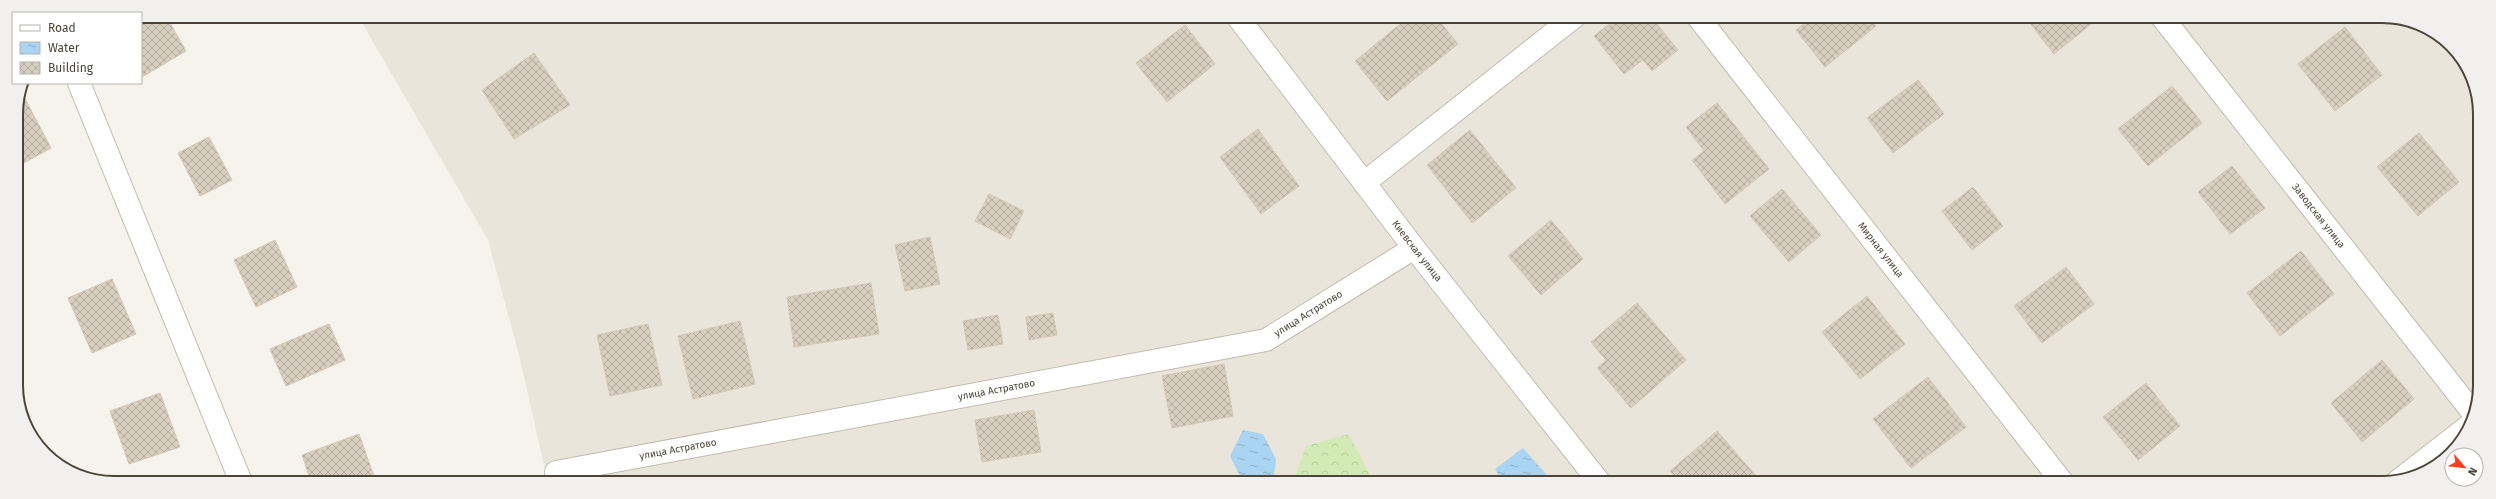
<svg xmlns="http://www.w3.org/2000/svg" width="2496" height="499" viewBox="0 0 2496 499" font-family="'Fira Sans',sans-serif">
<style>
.residential{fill:#eae5da}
.forest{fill:url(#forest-crowns)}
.water{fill:url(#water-ripples)}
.building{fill:url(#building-cross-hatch);stroke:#d3c7b4}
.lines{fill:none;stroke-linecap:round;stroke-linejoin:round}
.minor-casing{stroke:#c2bbae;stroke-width:24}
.minor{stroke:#fff;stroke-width:22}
.labels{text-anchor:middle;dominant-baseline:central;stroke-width:3;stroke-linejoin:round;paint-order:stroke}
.street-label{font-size:10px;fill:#4b4439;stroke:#fff}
.rim{fill:none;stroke:#4b4439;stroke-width:2}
</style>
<defs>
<pattern id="forest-crowns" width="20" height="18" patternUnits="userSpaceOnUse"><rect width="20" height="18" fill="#d2eab5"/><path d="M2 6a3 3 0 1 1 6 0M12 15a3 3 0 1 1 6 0" fill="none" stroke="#b6ca9c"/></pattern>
<pattern id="water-ripples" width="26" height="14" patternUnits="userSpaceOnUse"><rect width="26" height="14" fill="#a9d4f2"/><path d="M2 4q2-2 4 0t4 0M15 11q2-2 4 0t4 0" fill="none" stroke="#8caec5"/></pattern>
<pattern id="building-cross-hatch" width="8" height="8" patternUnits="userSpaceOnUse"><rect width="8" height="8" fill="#d8cfc1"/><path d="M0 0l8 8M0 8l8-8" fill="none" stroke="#b1aa9e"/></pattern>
</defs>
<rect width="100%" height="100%" fill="#f6f3ec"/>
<path class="residential" d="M 358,16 L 2395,17 L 2426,26 L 2451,44 L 2478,94 L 2479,398 L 2467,434 L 2447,459 L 2420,475 L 2389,483 L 548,482 L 518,351 L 488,240 Z"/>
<path class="forest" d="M 1349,434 L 1374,483 L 1293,482 L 1306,446 Z"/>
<g class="water">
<path d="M 1243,430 L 1263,434 L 1276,459 L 1273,482 L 1243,482 L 1230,456 Z"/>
<path d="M 1523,448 L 1554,483 L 1503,483 L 1495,469 Z"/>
</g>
<g class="building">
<path d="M 141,16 L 166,16 L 186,51 L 142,77 Z"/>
<path d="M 1410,16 L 1436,17 L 1458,44 L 1387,101 L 1355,61 Z"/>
<path d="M 1618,17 L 1651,17 L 1678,50 L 1652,71 L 1643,60 L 1624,74 L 1594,36 Z"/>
<path d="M 1813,17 L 1868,17 L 1876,26 L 1825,67 L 1796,30 Z"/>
<path d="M 2025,17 L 2100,17 L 2054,54 Z"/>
<path d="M 1185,25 L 1215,64 L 1167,102 L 1136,63 Z"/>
<path d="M 2345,27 L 2382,75 L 2335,111 L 2298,64 Z"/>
<path d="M 534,53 L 570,105 L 514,139 L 482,90 Z"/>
<path d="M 1918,80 L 1944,114 L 1893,153 L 1867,118 Z"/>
<path d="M 2172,86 L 2202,123 L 2148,166 L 2118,129 Z"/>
<path d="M 23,95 L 51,148 L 22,164 L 16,152 L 16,113 L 19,97 Z"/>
<path d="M 1717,103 L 1769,169 L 1725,204 L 1692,160 L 1704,151 L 1686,127 Z"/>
<path d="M 1258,129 L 1299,186 L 1261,214 L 1220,157 Z"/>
<path d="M 1470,130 L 1516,188 L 1472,223 L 1427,165 Z"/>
<path d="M 2419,133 L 2459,182 L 2418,216 L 2377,167 Z"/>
<path d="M 209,137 L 232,180 L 200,196 L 178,153 Z"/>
<path d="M 2232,166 L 2265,208 L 2230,234 L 2198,192 Z"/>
<path d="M 1973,187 L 2003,226 L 1972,250 L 1942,211 Z"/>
<path d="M 1782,189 L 1821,235 L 1789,262 L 1750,216 Z"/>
<path d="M 989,194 L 1024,211 L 1010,239 L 975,221 Z"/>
<path d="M 1551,220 L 1583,259 L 1541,295 L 1508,256 Z"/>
<path d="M 930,237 L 940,284 L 905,291 L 895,245 Z"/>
<path d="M 275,240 L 297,287 L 256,307 L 234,260 Z"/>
<path d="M 2301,251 L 2334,294 L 2280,336 L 2247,293 Z"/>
<path d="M 2066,267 L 2094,304 L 2042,343 L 2014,306 Z"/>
<path d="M 112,279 L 136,334 L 92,353 L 68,298 Z"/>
<path d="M 871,283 L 879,334 L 794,347 L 787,297 Z"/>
<path d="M 1867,296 L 1905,344 L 1860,379 L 1822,332 Z"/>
<path d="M 1637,303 L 1686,360 L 1631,408 L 1597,368 L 1606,360 L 1591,342 Z"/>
<path d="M 1053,313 L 1057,335 L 1029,340 L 1026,317 Z"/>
<path d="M 998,315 L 1003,344 L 968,350 L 963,321 Z"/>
<path d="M 740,321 L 755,384 L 693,399 L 678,336 Z"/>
<path d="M 329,324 L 345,360 L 286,386 L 270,349 Z"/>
<path d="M 648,324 L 662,385 L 610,396 L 597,335 Z"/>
<path d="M 2382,360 L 2414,399 L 2362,442 L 2331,403 Z"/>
<path d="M 1224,364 L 1233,416 L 1172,428 L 1162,376 Z"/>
<path d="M 1928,377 L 1966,427 L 1911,468 L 1873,419 Z"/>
<path d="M 2146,383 L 2180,426 L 2138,460 L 2103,417 Z"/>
<path d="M 160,393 L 180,447 L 129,464 L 110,411 Z"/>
<path d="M 1034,410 L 1041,452 L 982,462 L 975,420 Z"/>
<path d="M 1717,431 L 1757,477 L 1751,483 L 1680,483 L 1670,471 Z"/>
<path d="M 359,434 L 376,482 L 311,482 L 302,455 Z"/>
</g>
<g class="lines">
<g class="minor-casing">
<g id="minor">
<path id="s1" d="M 1237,16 L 1414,248 L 1600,483"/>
<path id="s2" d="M 1698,17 L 2063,483"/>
<path id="s3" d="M 2162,17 L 2474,414"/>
<path d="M 79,83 L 241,482"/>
<path d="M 1364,183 L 1574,17"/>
<path id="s4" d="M 556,472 L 1266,340 L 1414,248"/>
<path d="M 2398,481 L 2470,425"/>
</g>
</g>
<use href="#minor" class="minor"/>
</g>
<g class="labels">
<g class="street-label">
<text stroke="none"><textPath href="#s3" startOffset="253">Заводская улица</textPath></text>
<text stroke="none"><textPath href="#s2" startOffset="296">Мирная улица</textPath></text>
<text stroke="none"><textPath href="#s1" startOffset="296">Киевская улица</textPath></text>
<text stroke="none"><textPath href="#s4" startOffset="772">улица Астратово</textPath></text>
<text stroke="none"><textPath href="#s4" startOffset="448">улица Астратово</textPath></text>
<text stroke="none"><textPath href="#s4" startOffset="124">улица Астратово</textPath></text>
</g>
</g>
<path d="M0 0H2496V499H0ZM114 23H2382A91 91 0 0 1 2473 114V385A91 91 0 0 1 2382 476H114A91 91 0 0 1 23 385V114A91 91 0 0 1 114 23Z" fill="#f1f0ef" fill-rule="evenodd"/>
<path class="rim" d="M114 23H2382A91 91 0 0 1 2473 114V385A91 91 0 0 1 2382 476H114A91 91 0 0 1 23 385V114A91 91 0 0 1 114 23Z"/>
<rect x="12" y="12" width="130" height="72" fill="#ffffff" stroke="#b7b4b0"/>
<rect x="20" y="25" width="20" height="6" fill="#ffffff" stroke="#b7b4b0"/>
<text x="48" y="32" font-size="12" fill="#4b4439">Road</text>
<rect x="20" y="42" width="20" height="12" fill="url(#water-ripples)" stroke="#b7b4b0"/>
<text x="48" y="52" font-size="12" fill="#4b4439">Water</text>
<rect x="20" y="62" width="20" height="12" fill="url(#building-cross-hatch)" stroke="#b7b4b0"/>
<text x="48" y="72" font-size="12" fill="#4b4439">Building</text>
<g transform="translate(2464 467) rotate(118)"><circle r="19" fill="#ffffff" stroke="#b7b4b0"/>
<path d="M0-3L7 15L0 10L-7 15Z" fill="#fc3f1d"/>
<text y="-6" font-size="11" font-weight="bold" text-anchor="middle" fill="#4b4439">N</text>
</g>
</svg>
